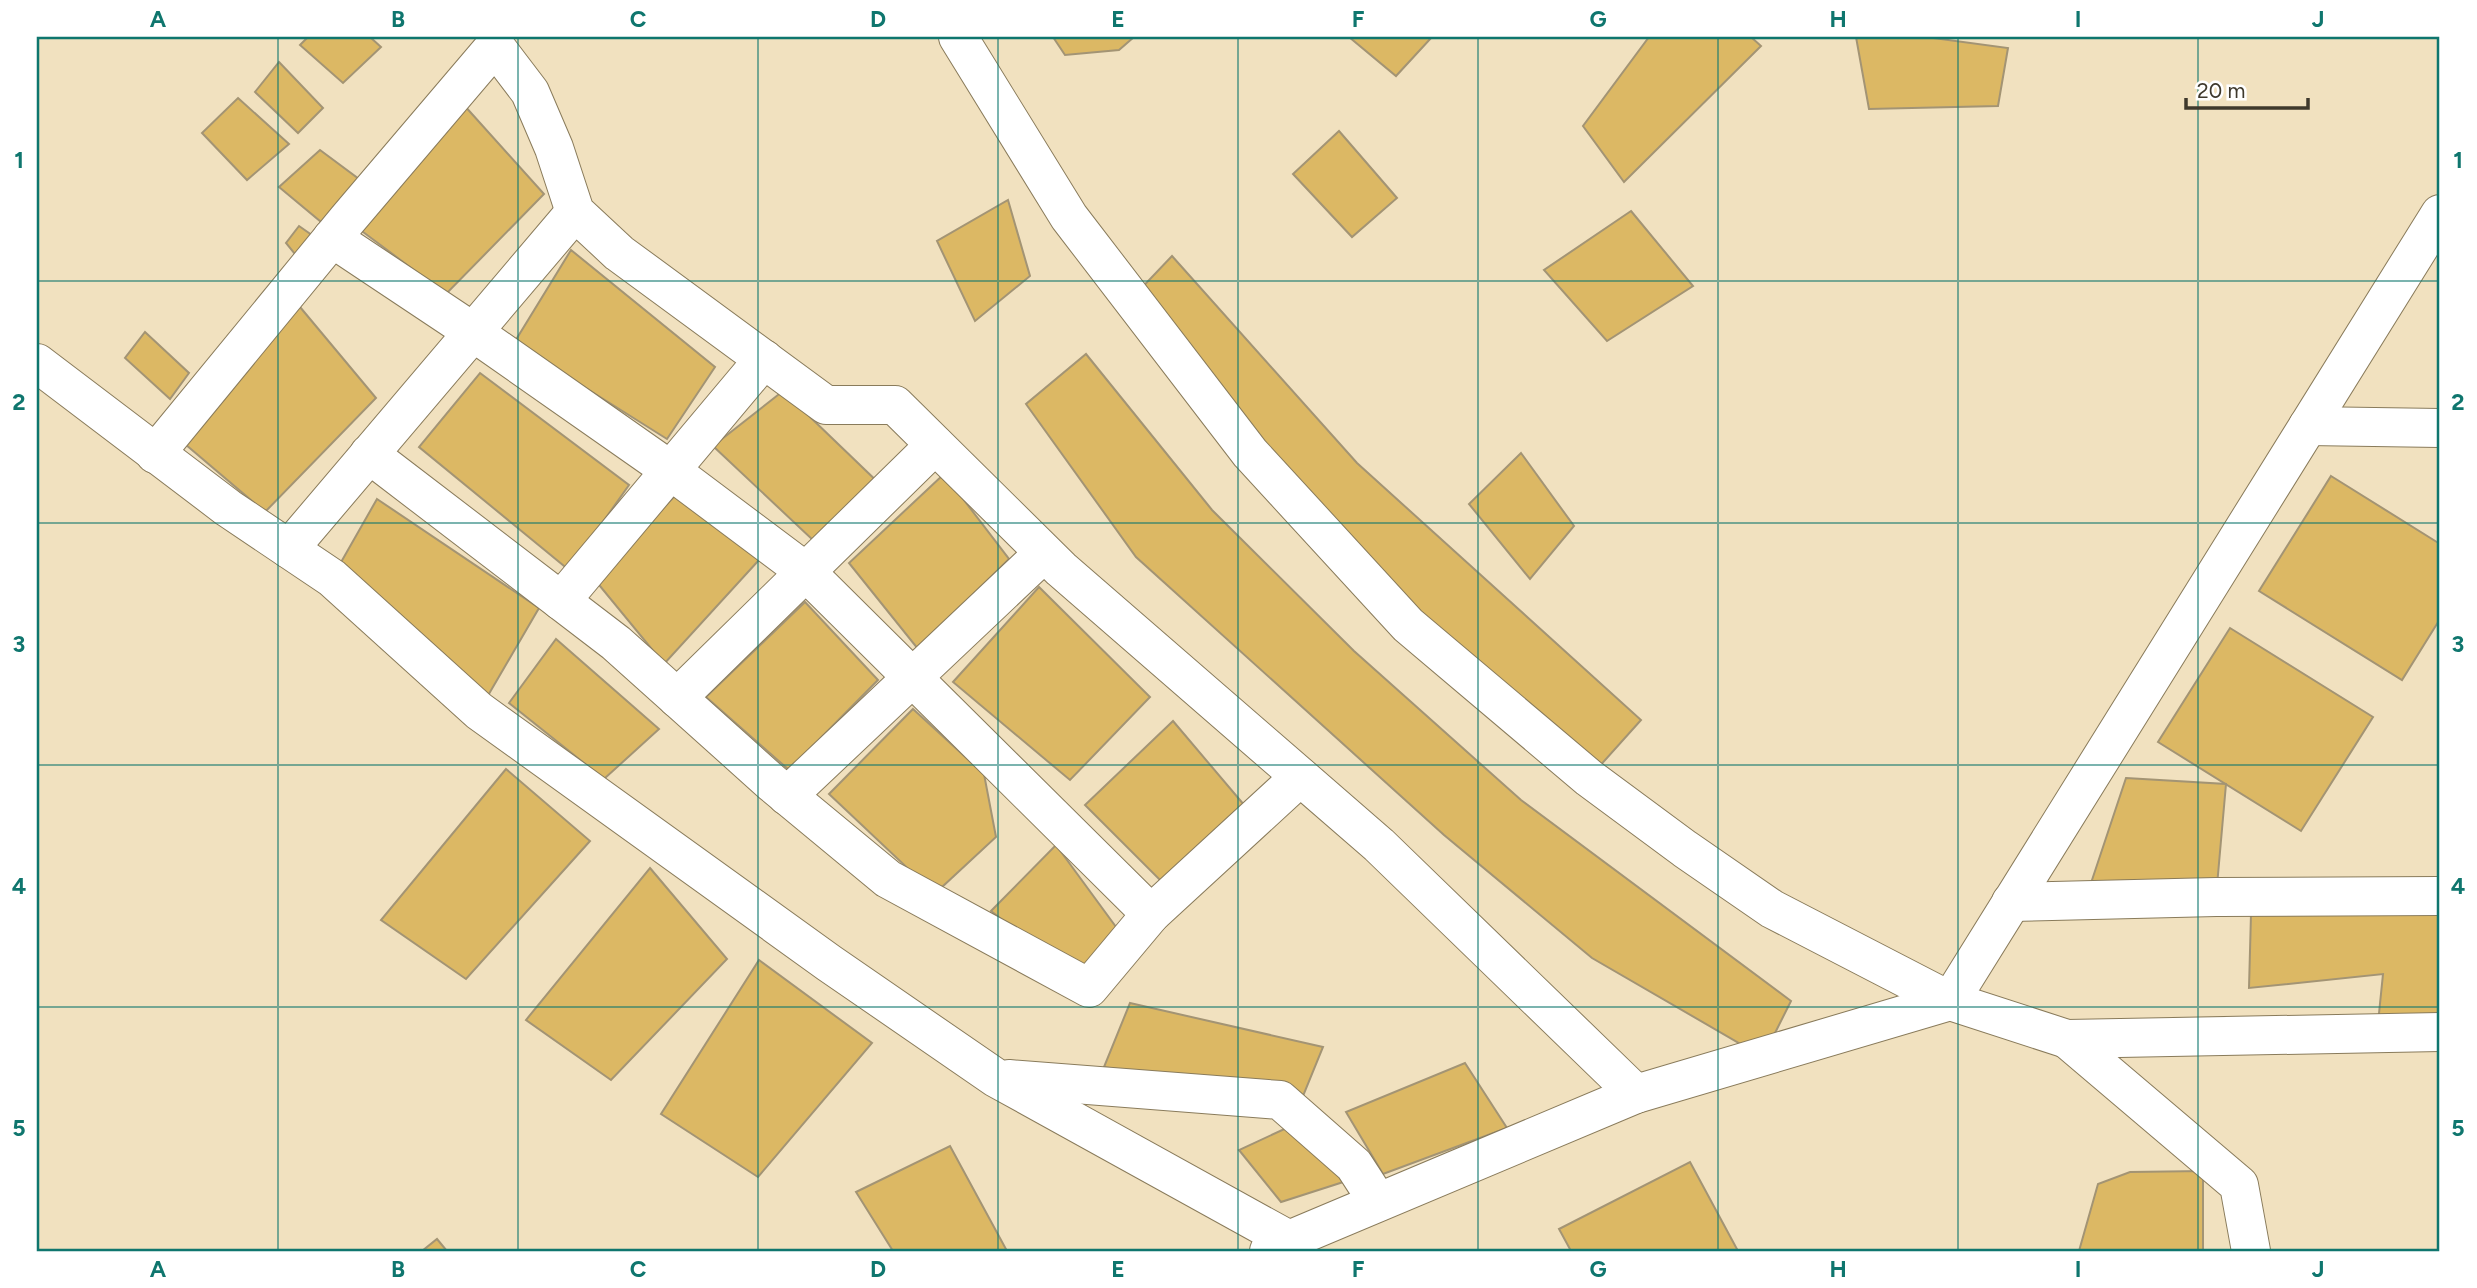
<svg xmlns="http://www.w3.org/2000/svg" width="2477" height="1288" viewBox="0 0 2477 1288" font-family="Figtree,sans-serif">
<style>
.building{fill:#dcb864;stroke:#a39474;stroke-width:2}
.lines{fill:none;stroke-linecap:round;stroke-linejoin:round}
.minor-casing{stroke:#897b5b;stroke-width:40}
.minor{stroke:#fff;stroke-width:38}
.grid{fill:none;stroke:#0f766e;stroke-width:2;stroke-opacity:0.55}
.neatline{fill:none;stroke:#0f766e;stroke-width:2.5}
.grid-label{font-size:23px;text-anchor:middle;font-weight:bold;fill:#0f766e}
</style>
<rect width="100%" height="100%" fill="#f1e1bf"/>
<g class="building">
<path d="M 308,37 L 370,37 L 381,47 L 343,83 L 300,45 Z"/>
<path d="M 1053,37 L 1134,37 L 1119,50 L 1065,55 Z"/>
<path d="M 1349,37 L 1432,37 L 1396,76 Z"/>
<path d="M 1649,37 L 1751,37 L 1761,46 L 1624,182 L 1583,126 Z"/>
<path d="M 1856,37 L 1926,37 L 2008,48 L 1998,106 L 1869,109 Z"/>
<path d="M 279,62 L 323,108 L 298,133 L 255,92 Z"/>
<path d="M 238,98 L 289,144 L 247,180 L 202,133 Z"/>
<path d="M 463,104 L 544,194 L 446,294 L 347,220 Z"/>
<path d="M 1339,131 L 1397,198 L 1352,237 L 1293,174 Z"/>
<path d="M 320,150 L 371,188 L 332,231 L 279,187 Z"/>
<path d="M 1008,200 L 1030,276 L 975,321 L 937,241 Z"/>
<path d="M 1631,211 L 1693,286 L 1607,341 L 1544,270 Z"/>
<path d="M 299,226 L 316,238 L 299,259 L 286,243 Z"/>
<path d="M 571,250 L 715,367 L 667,439 L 514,343 Z"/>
<path d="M 1172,256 L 1357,463 L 1641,720 L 1589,778 L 1355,568 L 1131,299 Z"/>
<path d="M 300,307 L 376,398 L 265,512 L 172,433 Z"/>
<path d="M 145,332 L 189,373 L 170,399 L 125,358 Z"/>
<path d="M 1086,354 L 1212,510 L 1354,651 L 1521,800 L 1791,1001 L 1763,1057 L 1592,958 L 1444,835 L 1136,557 L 1026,404 Z"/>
<path d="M 480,373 L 629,485 L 569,570 L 419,447 Z"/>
<path d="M 783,391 L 887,491 L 815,542 L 713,446 Z"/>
<path d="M 1521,453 L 1574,526 L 1530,579 L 1469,504 Z"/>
<path d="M 944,474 L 1009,559 L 918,649 L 849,563 Z"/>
<path d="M 2331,476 L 2440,544 L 2440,619 L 2402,680 L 2259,591 Z"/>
<path d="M 687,483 L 759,560 L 664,664 L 595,580 Z"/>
<path d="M 377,499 L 539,608 L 479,711 L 332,578 Z"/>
<path d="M 1039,587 L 1150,697 L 1070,780 L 953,682 Z"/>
<path d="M 805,602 L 878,680 L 789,770 L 706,697 Z"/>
<path d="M 2230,628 L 2373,717 L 2301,831 L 2158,742 Z"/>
<path d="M 556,639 L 659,729 L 604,779 L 509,703 Z"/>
<path d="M 913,709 L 984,774 L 996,837 L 942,887 L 919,879 L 829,794 Z"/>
<path d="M 1173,721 L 1256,819 L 1173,893 L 1085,805 Z"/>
<path d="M 506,769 L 590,841 L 466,979 L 381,920 Z"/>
<path d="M 2126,778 L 2226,784 L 2216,897 L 2089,889 Z"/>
<path d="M 1056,845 L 1127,942 L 1089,988 L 991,911 Z"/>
<path d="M 650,868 L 727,959 L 611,1080 L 526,1020 Z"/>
<path d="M 2440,911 L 2440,1032 L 2377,1033 L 2383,974 L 2249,988 L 2251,914 Z"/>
<path d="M 759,960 L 872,1043 L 758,1177 L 661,1114 Z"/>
<path d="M 1130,1003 L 1323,1047 L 1301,1101 L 1104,1067 Z"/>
<path d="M 1465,1063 L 1507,1128 L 1383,1174 L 1346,1112 Z"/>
<path d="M 1304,1120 L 1362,1176 L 1281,1202 L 1239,1150 Z"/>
<path d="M 950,1146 L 1007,1251 L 893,1251 L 856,1192 Z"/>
<path d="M 1690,1162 L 1738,1251 L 1571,1251 L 1559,1229 Z"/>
<path d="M 2203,1171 L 2203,1251 L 2079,1251 L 2098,1184 L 2130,1172 Z"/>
<path d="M 437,1239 L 447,1251 L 422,1251 Z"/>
</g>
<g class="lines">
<g class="minor-casing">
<g id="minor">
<path d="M 958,37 L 1069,217 L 1250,453 L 1408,625 L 1589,778 L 1685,849 L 1772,909 L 1950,1001 L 2067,1039 L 2440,1032"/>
<path d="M 332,238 L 473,332 L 670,470 L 806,572 L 1151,914"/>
<path d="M 37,363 L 228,508 L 332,578 L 479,711 L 829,963 L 996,1078 L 1289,1240"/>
<path d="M 2308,426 L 2440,428"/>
<path d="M 155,454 L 347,220 L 495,46 L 530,92 L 554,148 L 575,212 L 619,253 L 826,405 L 895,405 L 1061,569 L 1379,845 L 1636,1094"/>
<path d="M 369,454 L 616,643 L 772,783 L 888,879 L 1089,988 L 1151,914 L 1300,777"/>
<path d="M 289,549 L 575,212"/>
<path d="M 561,601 L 764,359"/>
<path d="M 677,698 L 935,445"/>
<path d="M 787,796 L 1044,553"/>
<path d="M 2011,902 L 2216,897 L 2440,896"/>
<path d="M 2067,1039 L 2239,1185 L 2251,1251"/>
<path d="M 1009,1079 L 1280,1100 L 1354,1165 L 1378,1202"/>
<path d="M 1269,1251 L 1289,1240 L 1636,1094 L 1950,1001 L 2440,214"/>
</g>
</g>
<use href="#minor" class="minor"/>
</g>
<path class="grid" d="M 278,37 L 278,1251M 518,37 L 518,1251M 758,37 L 758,1251M 998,37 L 998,1251M 1238,37 L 1238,1251M 1478,37 L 1478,1251M 1718,37 L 1718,1251M 1958,37 L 1958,1251M 2198,37 L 2198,1251M 37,281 L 2440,281M 37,523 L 2440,523M 37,765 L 2440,765M 37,1007 L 2440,1007"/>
<rect width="2477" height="1288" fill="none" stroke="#ffffff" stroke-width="77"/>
<path d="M2186 98v10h122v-10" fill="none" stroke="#3f392c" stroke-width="3.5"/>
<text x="2197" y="98" font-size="21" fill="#3f392c" stroke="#ffffff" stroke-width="5" paint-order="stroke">20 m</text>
<rect x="38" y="38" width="2400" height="1212" class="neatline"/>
<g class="grid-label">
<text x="158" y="27">A</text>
<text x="398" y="27">B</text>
<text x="638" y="27">C</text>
<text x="878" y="27">D</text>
<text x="1118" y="27">E</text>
<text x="1358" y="27">F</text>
<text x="1598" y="27">G</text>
<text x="1838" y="27">H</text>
<text x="2078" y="27">I</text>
<text x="2318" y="27">J</text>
<text x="19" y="168">1</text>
<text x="2458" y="168">1</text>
<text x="19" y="410">2</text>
<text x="2458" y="410">2</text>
<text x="19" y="652">3</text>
<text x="2458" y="652">3</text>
<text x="19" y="894">4</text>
<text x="2458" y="894">4</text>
<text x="19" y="1136">5</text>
<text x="2458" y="1136">5</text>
<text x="158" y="1277">A</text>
<text x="398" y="1277">B</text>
<text x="638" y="1277">C</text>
<text x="878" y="1277">D</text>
<text x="1118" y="1277">E</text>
<text x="1358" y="1277">F</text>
<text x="1598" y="1277">G</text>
<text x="1838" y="1277">H</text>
<text x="2078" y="1277">I</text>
<text x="2318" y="1277">J</text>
</g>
</svg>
